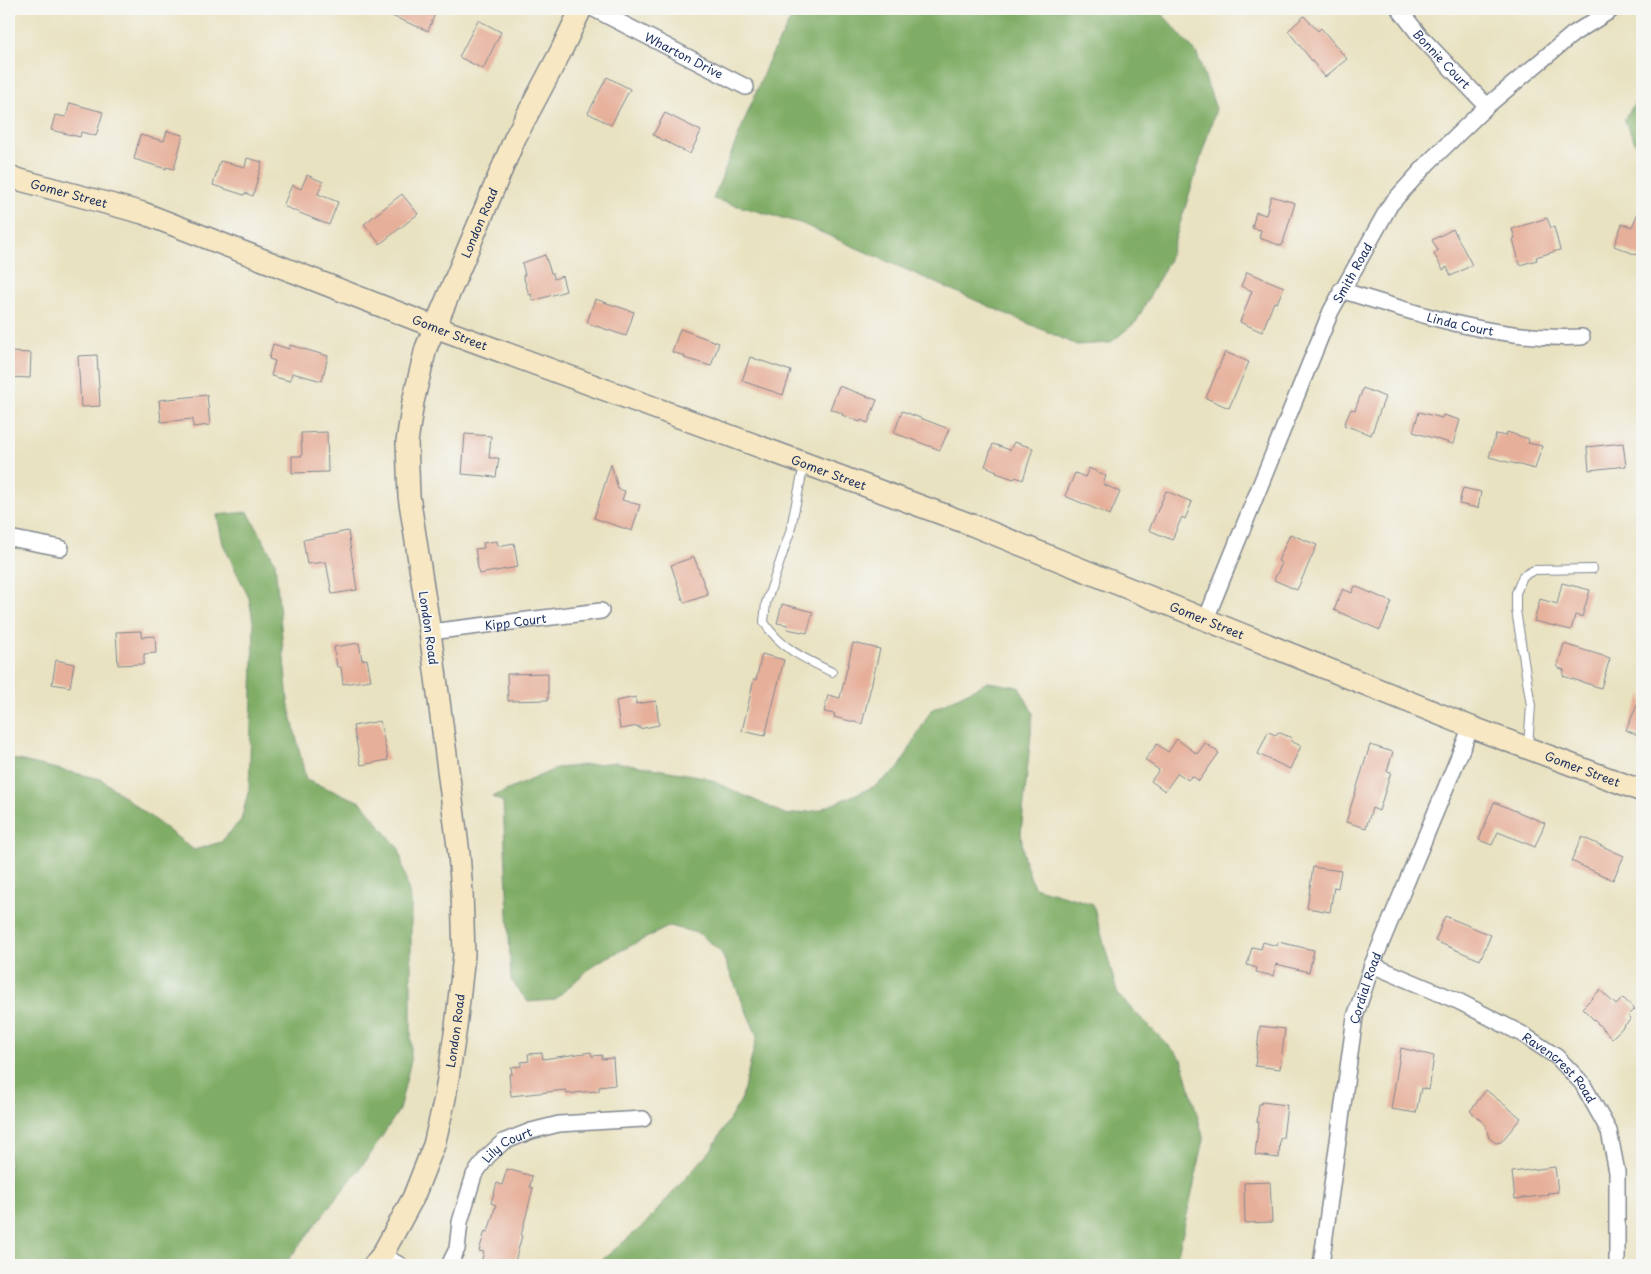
<svg xmlns="http://www.w3.org/2000/svg" width="1651" height="1274" viewBox="0 0 1651 1274" font-family="'Playpen Sans',sans-serif">
<style>
.forest{fill:#80ad66;stroke:#4e6e62}
.building{fill:#e6af99}
.lines{fill:none;stroke-linecap:round;stroke-linejoin:round}
.lane-casing{stroke:#828890;stroke-width:10}
.street-casing{stroke:#828890;stroke-width:18}
.secondary-casing{stroke:#828890;stroke-width:24}
.lane{stroke:#fff;stroke-width:8}
.street{stroke:#fff;stroke-width:15}
.secondary{stroke:#f7e8c3;stroke-width:21}
.labels{text-anchor:middle;dominant-baseline:central;stroke-width:4;stroke-linejoin:round;paint-order:stroke}
.street-label{font-size:12px;fill:#1b2f5e;stroke:#f6f6f2}
</style>
<rect width="100%" height="100%" fill="#f6f6f2"/>
<filter id="ink" filterUnits="userSpaceOnUse"><feTurbulence type="fractalNoise" baseFrequency=".02" numOctaves="2"/><feDisplacementMap in="SourceGraphic" scale="10" xChannelSelector="R" yChannelSelector="G"/><feConvolveMatrix kernelMatrix="1 2 1 2 8 2 1 2 1" color-interpolation-filters="sRGB"/></filter>
<filter id="wash" filterUnits="userSpaceOnUse"><feTurbulence type="fractalNoise" baseFrequency=".0096" numOctaves="4" result="noise"/><feDisplacementMap in="SourceGraphic" scale="20" xChannelSelector="R" yChannelSelector="G"/><feGaussianBlur stdDeviation="1.12" result="paint"/><feColorMatrix in="noise" values="0 0 0 0 0 0 0 0 0 0 0 0 0 0 0 0 0 1.4 0 .05"/><feComposite in="paint" operator="in"/></filter>
<g filter="url(#wash)">
<rect width="100%" height="100%" fill="#e9e2c1"/>
<g class="forest">
<path d="M 796,9 L 1158,9 L 1197,54 L 1216,109 L 1168,262 L 1136,322 L 1110,343 L 1077,345 L 800,223 L 713,199 L 768,62 Z"/>
<path d="M 1642,95 L 1642,148 L 1637,146 L 1624,120 L 1639,96 Z"/>
<path d="M 248,512 L 275,562 L 288,701 L 306,780 L 361,802 L 399,849 L 411,902 L 411,1060 L 399,1110 L 370,1155 L 284,1265 L 9,1265 L 9,758 L 101,779 L 194,850 L 221,842 L 241,820 L 249,789 L 254,627 L 249,598 L 223,544 L 217,515 Z"/>
<path d="M 988,682 L 1019,687 L 1033,713 L 1021,833 L 1024,859 L 1034,887 L 1093,904 L 1118,995 L 1182,1059 L 1204,1140 L 1178,1254 L 1171,1265 L 596,1265 L 645,1224 L 711,1150 L 741,1100 L 757,1036 L 721,952 L 700,934 L 670,926 L 596,963 L 554,1000 L 528,1002 L 511,980 L 503,802 L 492,797 L 557,768 L 616,762 L 704,777 L 787,815 L 819,810 L 875,786 L 899,768 L 931,710 Z"/>
</g>
<g id="blocks">
<g class="building">
<path d="M 375,9 L 437,9 L 428,31 Z"/>
<path d="M 1304,16 L 1318,31 L 1321,28 L 1347,59 L 1325,77 L 1288,31 Z"/>
<path d="M 478,20 L 501,32 L 483,69 L 459,57 Z"/>
<path d="M 607,77 L 630,89 L 611,125 L 588,113 Z"/>
<path d="M 70,103 L 103,112 L 96,136 L 81,132 L 80,137 L 51,130 L 55,115 L 66,117 Z"/>
<path d="M 665,113 L 701,131 L 690,154 L 653,135 Z"/>
<path d="M 167,131 L 183,135 L 174,169 L 166,167 L 166,169 L 134,159 L 140,135 L 164,141 Z"/>
<path d="M 247,158 L 262,162 L 253,196 L 245,193 L 244,195 L 213,185 L 220,161 L 245,167 Z"/>
<path d="M 307,175 L 323,182 L 318,194 L 338,202 L 329,225 L 283,206 L 292,185 L 301,189 Z"/>
<path d="M 402,194 L 418,214 L 380,244 L 364,224 Z"/>
<path d="M 1271,196 L 1295,203 L 1282,246 L 1259,238 L 1261,230 L 1252,228 L 1256,212 L 1266,215 Z"/>
<path d="M 1642,203 L 1642,257 L 1614,246 L 1622,224 L 1632,227 Z"/>
<path d="M 1547,218 L 1551,228 L 1554,227 L 1560,250 L 1536,257 L 1537,260 L 1520,265 L 1513,239 L 1515,238 L 1512,229 Z"/>
<path d="M 1453,229 L 1472,265 L 1451,276 L 1447,267 L 1443,270 L 1434,254 L 1438,251 L 1432,240 Z"/>
<path d="M 545,255 L 551,273 L 553,273 L 554,279 L 562,276 L 566,291 L 533,301 L 531,294 L 529,295 L 523,275 L 525,275 L 522,263 Z"/>
<path d="M 1247,272 L 1284,287 L 1277,303 L 1274,302 L 1262,332 L 1240,322 L 1252,291 L 1241,286 Z"/>
<path d="M 595,299 L 634,312 L 626,336 L 587,323 Z"/>
<path d="M 680,329 L 719,343 L 711,366 L 684,358 L 685,356 L 672,352 Z"/>
<path d="M 273,344 L 289,349 L 290,345 L 328,356 L 322,381 L 292,373 L 290,381 L 271,376 L 275,361 L 269,359 Z"/>
<path d="M 9,352 L 31,353 L 30,378 L 9,377 Z"/>
<path d="M 1225,352 L 1249,362 L 1229,408 L 1206,398 Z"/>
<path d="M 97,355 L 100,406 L 81,407 L 78,356 Z"/>
<path d="M 750,357 L 791,371 L 783,395 L 742,381 Z"/>
<path d="M 839,386 L 877,400 L 868,423 L 861,420 L 860,422 L 842,415 L 842,413 L 830,409 Z"/>
<path d="M 1363,388 L 1385,397 L 1371,435 L 1344,425 L 1351,409 L 1355,410 Z"/>
<path d="M 207,395 L 210,425 L 193,427 L 193,419 L 161,422 L 159,400 Z"/>
<path d="M 902,411 L 949,429 L 940,450 L 894,433 Z"/>
<path d="M 1419,412 L 1442,418 L 1443,415 L 1460,420 L 1453,444 L 1413,432 Z"/>
<path d="M 327,432 L 328,472 L 292,473 L 292,456 L 302,456 L 301,433 Z"/>
<path d="M 1507,432 L 1529,439 L 1528,443 L 1542,446 L 1535,469 L 1489,457 L 1496,434 L 1506,436 Z"/>
<path d="M 465,434 L 491,436 L 489,458 L 499,458 L 496,477 L 462,474 Z"/>
<path d="M 1014,442 L 1033,448 L 1023,480 L 1016,477 L 1014,479 L 996,473 L 997,471 L 985,466 L 993,444 L 1010,450 Z"/>
<path d="M 1623,443 L 1626,466 L 1589,470 L 1587,447 Z"/>
<path d="M 611,464 L 618,489 L 625,491 L 622,500 L 640,505 L 632,531 L 594,518 Z"/>
<path d="M 1089,468 L 1106,476 L 1103,484 L 1120,492 L 1110,515 L 1065,496 L 1075,473 L 1085,477 Z"/>
<path d="M 1463,488 L 1481,492 L 1478,508 L 1459,504 Z"/>
<path d="M 1166,491 L 1192,502 L 1185,519 L 1182,517 L 1172,540 L 1149,530 Z"/>
<path d="M 348,531 L 357,590 L 332,594 L 326,562 L 307,564 L 303,540 Z"/>
<path d="M 1290,534 L 1317,545 L 1297,590 L 1274,580 L 1282,563 L 1278,561 Z"/>
<path d="M 497,541 L 498,546 L 514,543 L 518,567 L 479,574 L 475,549 L 484,548 L 483,543 Z"/>
<path d="M 694,557 L 708,595 L 684,603 L 671,565 Z"/>
<path d="M 1562,583 L 1590,590 L 1582,617 L 1575,615 L 1571,630 L 1534,621 L 1540,599 L 1557,604 Z"/>
<path d="M 1355,586 L 1392,602 L 1380,630 L 1334,610 L 1343,589 L 1352,593 Z"/>
<path d="M 782,604 L 813,612 L 807,633 L 787,629 L 788,625 L 777,623 Z"/>
<path d="M 141,631 L 141,637 L 155,636 L 156,653 L 144,654 L 144,664 L 118,665 L 116,632 Z"/>
<path d="M 359,643 L 362,660 L 367,659 L 371,680 L 343,684 L 341,667 L 337,667 L 334,647 Z"/>
<path d="M 853,643 L 880,649 L 862,724 L 834,717 L 835,714 L 824,712 L 828,695 L 840,698 Z"/>
<path d="M 1564,644 L 1610,658 L 1601,688 L 1563,676 L 1564,670 L 1557,667 Z"/>
<path d="M 762,654 L 784,660 L 765,736 L 742,731 L 754,679 L 756,680 Z"/>
<path d="M 56,660 L 74,664 L 70,687 L 52,684 Z"/>
<path d="M 548,673 L 548,700 L 508,701 L 507,674 Z"/>
<path d="M 1642,694 L 1642,737 L 1626,730 Z"/>
<path d="M 636,697 L 636,704 L 656,701 L 659,725 L 639,729 L 639,726 L 620,729 L 616,701 Z"/>
<path d="M 380,721 L 388,760 L 361,765 L 353,726 Z"/>
<path d="M 1268,732 L 1276,735 L 1278,732 L 1292,738 L 1291,741 L 1301,746 L 1290,769 L 1258,754 Z"/>
<path d="M 1177,739 L 1197,754 L 1205,743 L 1219,753 L 1199,781 L 1192,776 L 1188,780 L 1178,773 L 1165,791 L 1151,781 L 1159,770 L 1145,760 L 1157,744 L 1168,752 Z"/>
<path d="M 1370,745 L 1393,752 L 1387,771 L 1391,772 L 1379,811 L 1372,808 L 1366,828 L 1346,822 Z"/>
<path d="M 1494,802 L 1545,823 L 1535,847 L 1498,832 L 1492,845 L 1479,840 Z"/>
<path d="M 1582,837 L 1624,856 L 1613,880 L 1571,861 Z"/>
<path d="M 1313,867 L 1341,871 L 1338,888 L 1334,887 L 1330,912 L 1307,908 Z"/>
<path d="M 1445,916 L 1491,935 L 1480,960 L 1435,941 Z"/>
<path d="M 1263,942 L 1277,946 L 1278,942 L 1314,950 L 1309,972 L 1276,964 L 1273,976 L 1256,972 L 1257,968 L 1247,965 L 1252,947 L 1261,949 Z"/>
<path d="M 1600,990 L 1616,1005 L 1623,998 L 1635,1009 L 1628,1016 L 1631,1019 L 1612,1038 L 1582,1008 Z"/>
<path d="M 1260,1026 L 1285,1029 L 1280,1069 L 1255,1066 Z"/>
<path d="M 1401,1048 L 1434,1056 L 1429,1090 L 1421,1088 L 1416,1113 L 1391,1109 Z"/>
<path d="M 591,1052 L 592,1056 L 602,1055 L 602,1059 L 613,1058 L 615,1085 L 599,1087 L 599,1091 L 584,1092 L 567,1094 L 566,1090 L 511,1096 L 509,1074 L 512,1074 L 511,1067 L 521,1066 L 521,1062 L 529,1061 L 528,1054 L 542,1053 L 543,1059 Z"/>
<path d="M 1486,1090 L 1521,1118 L 1501,1142 L 1496,1143 L 1489,1138 L 1485,1124 L 1470,1111 Z"/>
<path d="M 1262,1102 L 1287,1105 L 1283,1138 L 1280,1138 L 1279,1158 L 1255,1155 L 1259,1122 L 1257,1122 L 1259,1104 L 1261,1104 Z"/>
<path d="M 1555,1167 L 1558,1192 L 1547,1193 L 1548,1195 L 1515,1199 L 1512,1172 Z"/>
<path d="M 507,1169 L 532,1176 L 530,1187 L 533,1188 L 521,1236 L 522,1236 L 514,1265 L 480,1265 L 484,1252 L 479,1251 L 485,1231 L 488,1232 L 496,1205 L 491,1203 L 497,1183 L 502,1185 Z"/>
<path d="M 1270,1182 L 1272,1222 L 1245,1223 L 1244,1183 Z"/>
</g>
</g>
</g>
<g filter="url(#ink)">
<use href="#blocks" fill-opacity="0" stroke="#828890" stroke-width="1"/>
<g class="lines">
<g class="lane-casing">
<g id="lane">
<path d="M 804,465 L 790,532 L 766,603 L 764,622 C 780,648 805,659 832,672"/>
<path d="M 1528,746 L 1531,706 L 1516,610 L 1516,593 L 1523,576 L 1534,570 L 1593,569"/>
</g>
</g>
<g class="street-casing">
<g id="street">
<path id="s1" d="M 594,9 L 746,87"/>
<path id="s2" d="M 1399,9 L 1420,36 L 1487,106"/>
<path id="s3" d="M 1341,290 C 1420,315 1499,341 1582,337"/>
<path d="M 9,538 L 61,548"/>
<path id="s4" d="M 1206,619 L 1331,311 L 1390,205 L 1429,162 L 1487,106 L 1573,34 L 1613,9"/>
<path id="s5" d="M 430,632 L 601,611"/>
<path id="s6" d="M 1372,965 L 1460,1002 L 1522,1034 L 1557,1057 L 1582,1083 L 1609,1131 L 1617,1172 L 1617,1265"/>
<path d="M 382,1255 L 400,1265"/>
<path id="s7" d="M 449,1265 L 457,1249 L 460,1222 L 474,1175 L 487,1157 L 503,1142 L 531,1131 L 559,1124 L 643,1119"/>
<path id="s8" d="M 1321,1265 L 1355,1017 L 1372,965 L 1471,727"/>
</g>
</g>
<g class="secondary-casing">
<g id="secondary">
<path id="s9" d="M 9,177 L 143,213 L 435,327 L 972,525 L 1471,727 L 1642,791"/>
<path id="s10" d="M 374,1265 L 382,1255 L 413,1198 L 434,1145 L 445,1098 L 456,1027 L 464,955 L 462,892 L 459,854 L 430,632 L 409,496 L 407,442 L 413,402 L 426,348 L 515,138 L 561,51 L 581,9"/>
</g>
</g>
<use href="#lane" class="lane"/>
<use href="#street" class="street"/>
<use href="#secondary" class="secondary"/>
</g>
</g>
<g class="labels">
<g class="street-label">
<text stroke="none"><textPath href="#s1" startOffset="101">Wharton Drive</textPath></text>
<text stroke="none"><textPath href="#s2" startOffset="66">Bonnie Court</textPath></text>
<text stroke="none"><textPath href="#s9" startOffset="62">Gomer Street</textPath></text>
<text stroke="none"><textPath href="#s10" startOffset="1076">London Road</textPath></text>
<text stroke="none"><textPath href="#s4" startOffset="376">Smith Road</textPath></text>
<text stroke="none"><textPath href="#s3" startOffset="124">Linda Court</textPath></text>
<text stroke="none"><textPath href="#s9" startOffset="468">Gomer Street</textPath></text>
<text stroke="none"><textPath href="#s9" startOffset="872">Gomer Street</textPath></text>
<text stroke="none"><textPath href="#s9" startOffset="1278">Gomer Street</textPath></text>
<text stroke="none"><textPath href="#s5" startOffset="86">Kipp Court</textPath></text>
<text transform="translate(429 628) rotate(82)">London Road</text>
<text stroke="none"><textPath href="#s9" startOffset="1682">Gomer Street</textPath></text>
<text stroke="none"><textPath href="#s8" startOffset="281">Cordial Road</textPath></text>
<text stroke="none"><textPath href="#s10" startOffset="251">London Road</textPath></text>
<text stroke="none"><textPath href="#s6" startOffset="216">Ravencrest Road</textPath></text>
<text stroke="none"><textPath href="#s7" startOffset="140">Lily Court</textPath></text>
</g>
</g>
<rect width="1651" height="1274" fill="none" stroke="#f6f6f2" stroke-width="30"/>
</svg>
